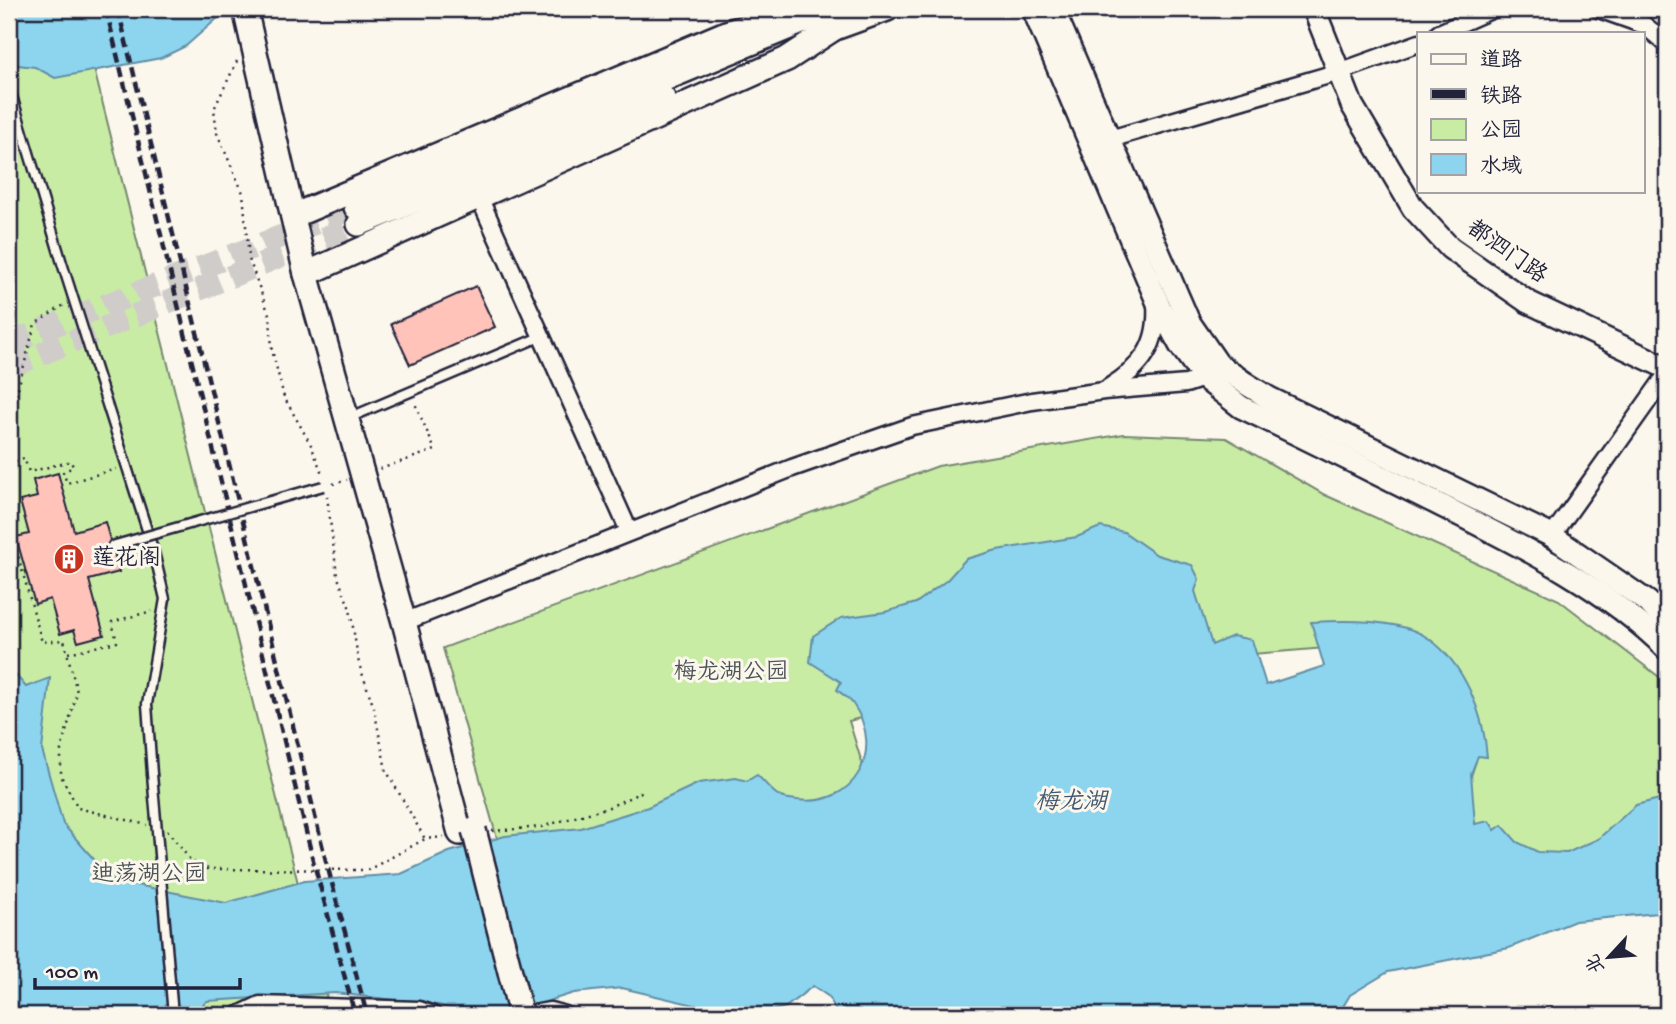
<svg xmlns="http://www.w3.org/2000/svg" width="1676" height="1024" viewBox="0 0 1676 1024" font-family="'Gochi Hand','LXGW WenKai TC',sans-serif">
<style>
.green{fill:#c9eca5;stroke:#768770;stroke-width:2}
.water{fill:#8dd5ee;stroke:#628da6;stroke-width:2}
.building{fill:#ffc3ba;stroke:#22223b;stroke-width:2}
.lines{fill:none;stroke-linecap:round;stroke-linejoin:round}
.secondary-tunnel{stroke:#d0ccc9;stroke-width:23;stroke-dasharray:23 11;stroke-linecap:butt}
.service-casing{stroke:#22223b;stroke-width:13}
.minor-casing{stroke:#22223b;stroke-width:21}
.tertiary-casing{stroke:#22223b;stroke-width:26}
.secondary-casing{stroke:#22223b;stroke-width:28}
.path{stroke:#22223b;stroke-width:2.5;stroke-dasharray:2 5;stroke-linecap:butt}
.service{stroke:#fbf7ec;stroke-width:8}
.minor{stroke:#fbf7ec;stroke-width:16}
.tertiary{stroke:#fbf7ec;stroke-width:21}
.secondary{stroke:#fbf7ec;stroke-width:23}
.rail{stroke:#22223b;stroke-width:4.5;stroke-dasharray:10 5;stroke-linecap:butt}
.service-bridge-casing{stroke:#22223b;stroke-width:13;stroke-linecap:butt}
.secondary-bridge-casing{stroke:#22223b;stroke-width:28;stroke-linecap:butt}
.service-bridge{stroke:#fbf7ec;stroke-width:8}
.secondary-bridge{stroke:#fbf7ec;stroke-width:23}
.labels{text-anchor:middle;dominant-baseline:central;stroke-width:6;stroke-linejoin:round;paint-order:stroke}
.street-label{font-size:23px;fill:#22223b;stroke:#fbf7ec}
.poi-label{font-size:23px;fill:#22223b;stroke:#fbf7ec;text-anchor:start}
.park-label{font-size:23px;fill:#4c5456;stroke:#fbf7ec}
.water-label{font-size:24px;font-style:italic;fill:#425871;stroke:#fbf7ec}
</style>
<rect width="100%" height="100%" fill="#fbf7ec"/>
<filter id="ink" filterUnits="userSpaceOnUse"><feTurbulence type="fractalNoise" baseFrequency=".0143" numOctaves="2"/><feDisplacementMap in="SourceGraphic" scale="14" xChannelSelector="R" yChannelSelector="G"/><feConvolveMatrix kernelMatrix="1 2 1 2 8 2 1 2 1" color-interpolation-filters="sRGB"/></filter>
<g filter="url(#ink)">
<g class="green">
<path d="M 9,9 L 79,9 L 331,1015 L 9,1015 Z"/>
<path d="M 1124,434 L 1226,438 L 1325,495 L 1559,600 L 1667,683 L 1667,815 L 1569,875 L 1474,840 L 1462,803 L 1476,761 L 1445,677 L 1387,643 L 1202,658 L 947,695 L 849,721 L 866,776 L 842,809 L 502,856 L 443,648 L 938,466 Z"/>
</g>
<g class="water">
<path d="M 9,9 L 228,9 L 186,46 L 161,58 L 55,78 L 35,67 L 9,64 Z"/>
<path d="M 1100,527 L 1124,532 L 1157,555 L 1192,565 L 1199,579 L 1195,591 L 1212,645 L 1233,636 L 1252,640 L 1266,685 L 1324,666 L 1311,622 C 1343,620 1400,618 1428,638 C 1465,664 1484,714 1487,757 L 1478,756 L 1471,774 L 1475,824 L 1489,821 L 1495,830 L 1502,825 L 1517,842 L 1538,852 L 1567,853 L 1598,839 L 1636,805 L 1667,797 L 1667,912 L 1575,921 L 1509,948 L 1388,972 L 1350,995 L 1338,1015 L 838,1015 L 829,997 L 813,986 L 786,1007 L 759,1014 L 724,1012 L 622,988 L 574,993 L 535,1005 L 479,1015 L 438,1005 L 335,993 L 207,1001 L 192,1015 L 9,1015 L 9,673 L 14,673 L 26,687 L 50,678 L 42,750 L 63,824 L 112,880 L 226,903 L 304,881 L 401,874 L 449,852 L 505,836 L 581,828 L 648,807 L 699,783 L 736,778 L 747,781 L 757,775 C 764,781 772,793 781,797 C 785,799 792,799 797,800 C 854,808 886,751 853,704 C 849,698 842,694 837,690 L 841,682 L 810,662 L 813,636 L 841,618 L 885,612 L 916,603 L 947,580 L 966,559 L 997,550 L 1077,537 Z"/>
</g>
<g class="building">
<path d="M 476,286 L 495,327 L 410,365 L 391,324 Z"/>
<path d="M 58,473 L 74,531 L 105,522 L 110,540 L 106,547 L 108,551 L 114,552 L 119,572 L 89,580 L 104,635 L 78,642 L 74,630 L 60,634 L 50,599 L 35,604 L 16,537 L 29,534 L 20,501 L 37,497 L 33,480 Z"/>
</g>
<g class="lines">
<g class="secondary-tunnel">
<path d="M 9,343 L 356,207"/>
<path d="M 9,367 L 359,224"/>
</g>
<g class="service-casing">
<g id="service">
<path d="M 9,86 L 62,263 L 154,552 L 165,599 L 147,704 L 152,774"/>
<path d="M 358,414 L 542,336"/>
</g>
</g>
<g class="minor-casing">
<g id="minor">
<path d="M 1599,9 L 1644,25 L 1667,44"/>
<path d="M 1439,33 L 1493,9"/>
<path d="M 1110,139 L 1339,72 L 1419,43"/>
<path d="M 479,197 L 629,531"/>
<path d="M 1108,388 C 1142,367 1159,345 1156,304"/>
<path d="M 1552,536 L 1667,374"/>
<path d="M 404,622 L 792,468 L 912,426 L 1032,401 L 1104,391 L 1186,384 L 1204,378 L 1212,371"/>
<path d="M 239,1015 L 260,1005 L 419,1010 L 433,1015"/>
<path d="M 527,1015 L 550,1011 L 565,1015"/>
</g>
</g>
<g class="tertiary-casing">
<g id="tertiary">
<path d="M 1033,9 L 1160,308 L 1180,345 L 1204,378 L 1241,407 C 1308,439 1375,473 1442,506 C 1521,546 1604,586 1667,649"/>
<path d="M 1053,9 L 1189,322 L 1218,364 L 1245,383 L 1269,398 L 1552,536 L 1648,602 L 1667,623"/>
<path d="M 1314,9 L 1352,105 L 1413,208 L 1450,248 L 1528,302 L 1667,368"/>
</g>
</g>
<g class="secondary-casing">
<g id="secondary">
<path d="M 245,9 L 306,274 L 404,622 L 460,833"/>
<path d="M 821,33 L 887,9"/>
<path d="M 356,207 L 833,9"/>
<path d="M 293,216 L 726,33 L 762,22 L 804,21"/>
<path d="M 359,224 L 663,98"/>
<path d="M 306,274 L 787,59 L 836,27"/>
</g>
</g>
<g class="path">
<path d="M 237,61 L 214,109 L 217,133 L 243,193 L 249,259 L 270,317 L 272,350 L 284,397 L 311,445 L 323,476"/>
<path d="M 9,422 L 35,324 L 64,305"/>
<path d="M 9,464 L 24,458 L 29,472 L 71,461 L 73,467 L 63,472 L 67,483 L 116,469"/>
<path d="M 380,469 L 435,450 L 414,401"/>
<path d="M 333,484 L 347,480"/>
<path d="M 327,496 L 337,575 L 350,609 L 359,664 L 374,708 L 386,770 L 425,839"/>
<path d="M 9,523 L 42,642 L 64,640 L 77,692 L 61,750 L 61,776 L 78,808 L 147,825"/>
<path d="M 68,653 L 117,642 L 112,622 L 152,611"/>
<path d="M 167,830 L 191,861 L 208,869 L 368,870 L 425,839 L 444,837"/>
<path d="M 492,831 L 541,827 L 609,807 L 646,790"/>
</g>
<use href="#service" class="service"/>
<use href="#minor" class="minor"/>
<use href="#tertiary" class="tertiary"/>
<use href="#secondary" class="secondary"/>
<g class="rail">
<path d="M 106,9 L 313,860 L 355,1015"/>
<path d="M 118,9 L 325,857 L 367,1015"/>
</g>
<g class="service-bridge-casing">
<g id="service-bridge">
<path d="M 112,546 L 323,486"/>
<path d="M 152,774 L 173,1015"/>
</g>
</g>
<g class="secondary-bridge-casing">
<path id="secondary-bridge" d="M 474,830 L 521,1015"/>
</g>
<use href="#service-bridge" class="service-bridge"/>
<use href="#secondary-bridge" class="secondary-bridge"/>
</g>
</g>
<defs>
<g id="building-disc" transform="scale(1.575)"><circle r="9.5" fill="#c8321e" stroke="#fbf7ec"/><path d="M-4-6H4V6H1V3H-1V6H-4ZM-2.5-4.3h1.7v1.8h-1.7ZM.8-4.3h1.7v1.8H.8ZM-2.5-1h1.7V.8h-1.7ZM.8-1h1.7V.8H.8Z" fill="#fff"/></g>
</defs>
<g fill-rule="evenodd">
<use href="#building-disc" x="69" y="559"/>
</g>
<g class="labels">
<g class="street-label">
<text transform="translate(1506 253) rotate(35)">都泗门路</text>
</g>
<g class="poi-label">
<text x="92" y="559">莲花阁</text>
</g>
<g class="park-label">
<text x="731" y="673">梅龙湖公园</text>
<text x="149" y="875">迪荡湖公园</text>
</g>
<g class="water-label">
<text x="1071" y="803">梅龙湖</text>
</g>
</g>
<rect width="1676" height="1024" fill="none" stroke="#fbf7ec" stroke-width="35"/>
<rect x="18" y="18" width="1641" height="989" fill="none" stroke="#22223b" stroke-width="2.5" filter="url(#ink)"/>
<rect x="1417" y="32" width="228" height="161" fill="#fbf7ec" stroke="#a4a2a5" stroke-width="2"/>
<rect x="1431" y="54" width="35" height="10" fill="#fbf7ec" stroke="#a4a2a5" stroke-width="2"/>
<text x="1480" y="66" font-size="21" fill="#22223b">道路</text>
<rect x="1431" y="89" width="35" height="10" fill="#22223b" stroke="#a4a2a5" stroke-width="2"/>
<text x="1480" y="102" font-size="21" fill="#22223b">铁路</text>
<rect x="1431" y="119" width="35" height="21" fill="#c9eca5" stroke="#a4a2a5" stroke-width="2"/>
<text x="1480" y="136" font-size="21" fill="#22223b">公园</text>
<rect x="1431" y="154" width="35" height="21" fill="#8dd5ee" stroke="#a4a2a5" stroke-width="2"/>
<text x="1480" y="172" font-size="21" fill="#22223b">水域</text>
<g transform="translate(1609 957) rotate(244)" stroke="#fbf7ec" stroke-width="5" paint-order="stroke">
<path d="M0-5L12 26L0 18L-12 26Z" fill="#22223b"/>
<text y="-10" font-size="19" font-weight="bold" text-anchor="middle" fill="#22223b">北</text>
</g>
<path d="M35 978v10h205v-10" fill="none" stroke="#22223b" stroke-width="3.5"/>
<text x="46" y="978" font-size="21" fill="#22223b" stroke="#fbf7ec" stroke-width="5" paint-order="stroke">100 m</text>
</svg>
